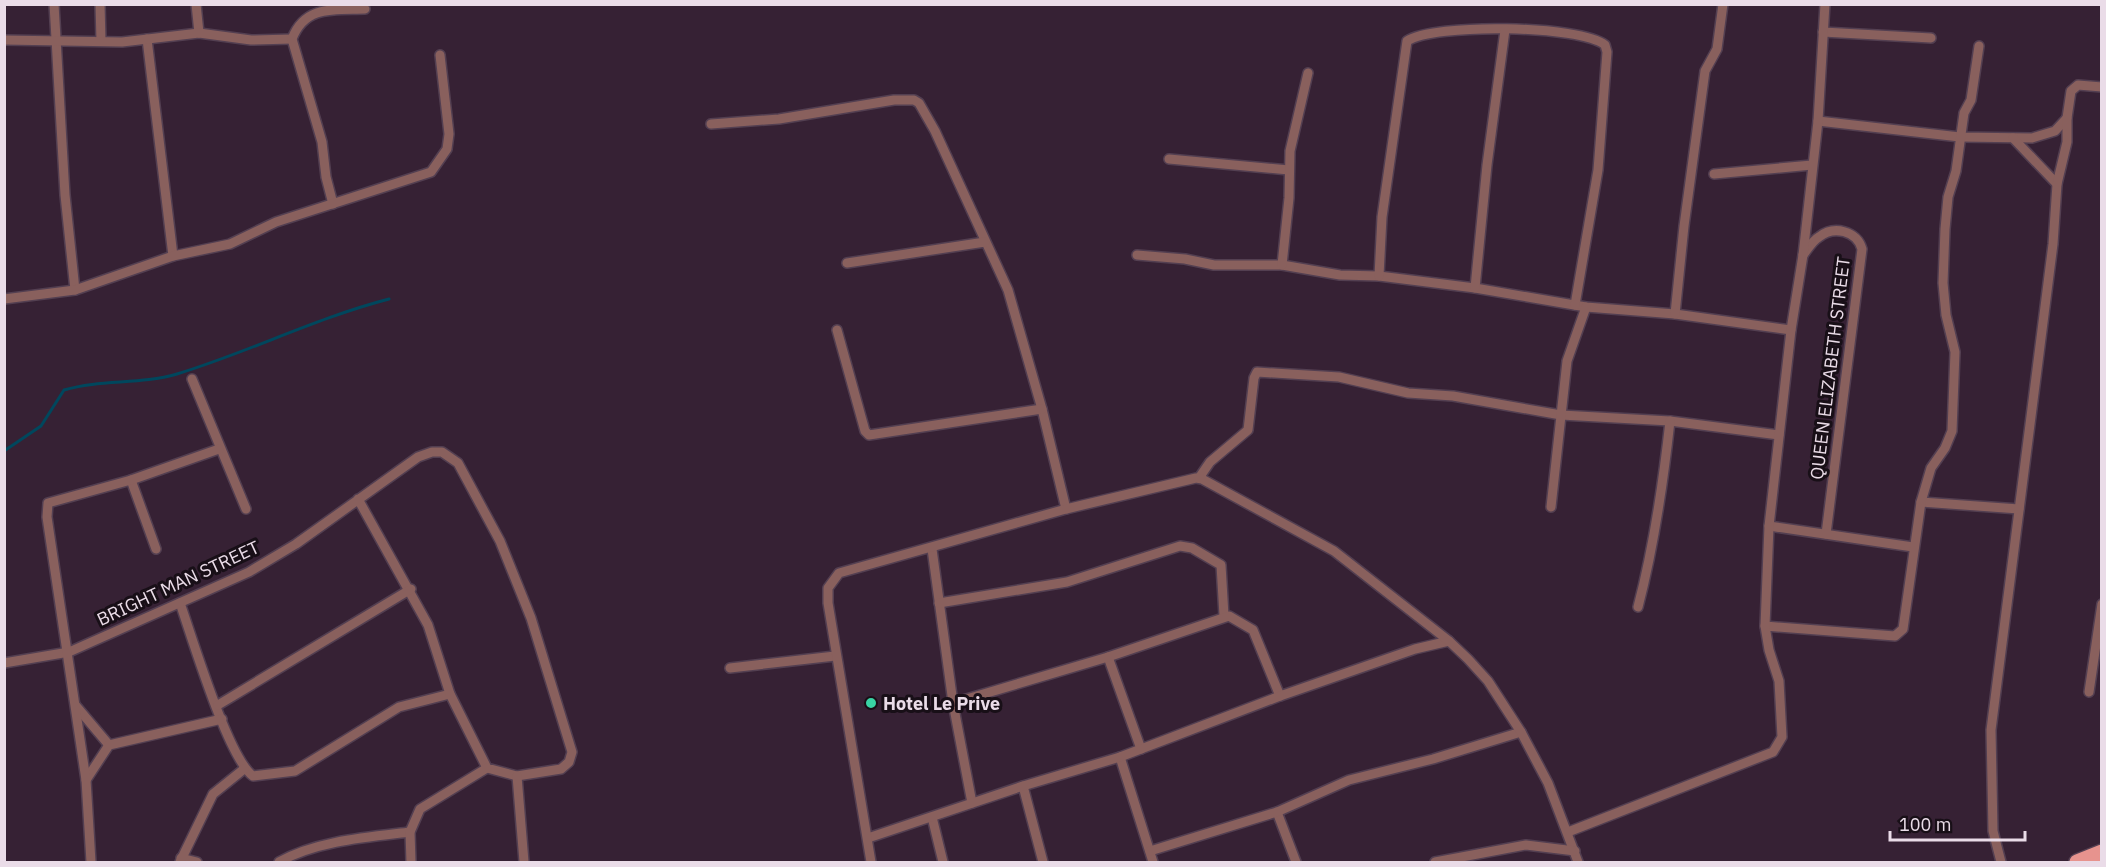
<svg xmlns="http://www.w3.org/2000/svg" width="2106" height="867" viewBox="0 0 2106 867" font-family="'IBM Plex Sans',sans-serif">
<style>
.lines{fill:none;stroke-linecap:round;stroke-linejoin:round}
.stream{stroke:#00475d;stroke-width:3}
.street-casing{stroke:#533f51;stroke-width:12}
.primary-casing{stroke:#533f51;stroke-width:18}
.street{stroke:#89605d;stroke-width:9}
.primary{stroke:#e7938e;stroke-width:15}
.poi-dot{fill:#39d4a5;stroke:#180f17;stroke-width:2}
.labels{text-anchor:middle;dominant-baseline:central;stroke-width:6;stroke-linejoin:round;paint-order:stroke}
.street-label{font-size:18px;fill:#eadce8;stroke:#180f17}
.poi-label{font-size:18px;font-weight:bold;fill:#eadce8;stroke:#180f17;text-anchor:start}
</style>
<rect width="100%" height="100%" fill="#362134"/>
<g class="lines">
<path class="stream" d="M 4,451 L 41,426 L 64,390 C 101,379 140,385 177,374 C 249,352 316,318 389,299"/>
<g class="street-casing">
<g id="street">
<path d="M 54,4 L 65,195 L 75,290"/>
<path d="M 100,4 L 101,41"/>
<path d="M 196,4 L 199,33"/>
<path d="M 1823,32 L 1931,38"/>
<path d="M 147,39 L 173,256"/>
<path d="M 4,40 L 122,42 L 199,33 L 251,40 L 292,39"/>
<path d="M 1818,121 L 1960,137 L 2032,138 L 2055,131 L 2067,118"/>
<path d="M 711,124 L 779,119 L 894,100 L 914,100 L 919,103 L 935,131 L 1008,290 L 1042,409 L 1066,509"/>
<path d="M 2013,138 L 2057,184"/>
<path d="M 1169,159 L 1289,170"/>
<path d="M 1714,174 L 1812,165"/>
<path d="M 333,204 L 326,177 L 322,142 L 292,39 C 305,5 334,10 365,9"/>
<path d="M 1137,255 L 1185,259 L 1214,265 L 1282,265 L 1340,275 L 1379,276 L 1475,288 L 1586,307 L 1675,314 L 1791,330"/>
<path d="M 1803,255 C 1808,249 1812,241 1819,237 C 1834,225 1857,231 1862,249 L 1826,534"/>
<path d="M 847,263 L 985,242"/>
<path d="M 1282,265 L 1289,198 L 1290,151 L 1308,73"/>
<path d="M 1379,276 L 1382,217 L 1407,41 C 1434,23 1580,25 1605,45 L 1607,52 L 1598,170 L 1575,305"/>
<path d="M 1475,288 L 1487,165 L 1505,30"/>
<path d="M 4,299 L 75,290 L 173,256 L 230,244 L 276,222 L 431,172 L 447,149 L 449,134 L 440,55"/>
<path d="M 1675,314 L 1684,226 L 1705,71 L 1717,49 L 1723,4"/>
<path d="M 837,330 L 865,431 L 869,435 L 1042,409"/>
<path d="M 192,379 L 246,509"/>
<path d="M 1199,478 L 1210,462 L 1248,430 L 1254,378 L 1257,372 L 1339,377 L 1408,393 L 1453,396 L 1561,415 L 1670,421 L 1779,435"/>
<path d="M 131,480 L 156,549"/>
<path d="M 1921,502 L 2019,509"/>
<path d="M 1551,507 L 1567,361 L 1586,307"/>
<path d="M 1769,526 L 1913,547"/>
<path d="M 932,549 L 953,703 L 972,803"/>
<path d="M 180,603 C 192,637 228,758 253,776 L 295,771 L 399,707 L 450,694"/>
<path d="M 939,603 L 1067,582 L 1180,546 L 1192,548 L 1221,565 L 1224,616"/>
<path d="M 1638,607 C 1654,546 1663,485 1670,421"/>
<path d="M 1765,626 L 1895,636 L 1903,629 L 1921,502 L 1931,468 L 1945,448 L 1952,431 L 1955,352 L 1946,315 L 1943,283 L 1945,229 L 1948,197 L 1956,171 L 1964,113 L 1971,100 L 1979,46"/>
<path d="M 1108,657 L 1141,749"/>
<path d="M 4,663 L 69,652 L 249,572 L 296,544 L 418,457 L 432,452 L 442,452 L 458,463 L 500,541 L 531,618 L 572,752 L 569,762 L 561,769 L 517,776 L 487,768 L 450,694 L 428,625 L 358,499"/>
<path d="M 730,668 L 835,656"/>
<path d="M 2089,692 L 2102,604"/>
<path d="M 953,703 L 1108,657 L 1229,616 L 1253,630 L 1280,696"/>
<path d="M 218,705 L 411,589"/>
<path d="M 76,706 L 109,745"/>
<path d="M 1120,757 L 1153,862"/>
<path d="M 517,776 L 524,862"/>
<path d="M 86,780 L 109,745 L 222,719"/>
<path d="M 1023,786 L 1043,862"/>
<path d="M 1277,812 L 1296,862"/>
<path d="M 932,817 L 943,862"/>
<path d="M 1568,832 L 1773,752 L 1782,737 L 1779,681 L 1769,650 L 1765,626 L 1769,526 L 1791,330 L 1803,255 L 1818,121 L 1825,4"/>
<path d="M 868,838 L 1023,786 L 1120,757 L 1280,696 L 1415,649 L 1449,641"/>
<path d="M 1150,851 L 1277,812 L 1349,780 L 1433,759 L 1521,732"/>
<path d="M 181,858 L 197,862"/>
<path d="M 91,862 L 86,780 L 47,517 L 48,503 L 131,480 L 219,449"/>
<path d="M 180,862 L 213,794 L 244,769"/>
<path d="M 279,862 C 316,841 368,837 410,832"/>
<path d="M 411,862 L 410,832 L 420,809 L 487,768"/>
<path d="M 871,862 L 828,603 L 828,588 L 839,573 L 1066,509 L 1196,478 L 1202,479 L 1334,551 L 1449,641 L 1468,659 L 1488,681 L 1521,732 L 1548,783 L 1578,862"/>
<path d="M 1435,862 L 1526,845 L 1575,851"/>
<path d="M 2001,862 L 1993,831 L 1991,730 L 2053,244 L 2057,184 L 2067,142 L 2067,118 L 2071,91 L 2078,85 L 2102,87"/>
</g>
</g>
<g class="primary-casing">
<path id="primary" d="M 2077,862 L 2102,852"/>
</g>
<use href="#street" class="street"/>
<use href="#primary" class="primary"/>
</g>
<circle class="poi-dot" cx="871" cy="703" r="6"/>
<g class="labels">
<g class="street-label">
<text transform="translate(1830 368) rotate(-83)">QUEEN ELIZABETH STREET</text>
<text transform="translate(178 583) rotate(-25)">BRIGHT MAN STREET</text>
</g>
<g class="poi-label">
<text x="883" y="703">Hotel Le Prive</text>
</g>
</g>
<rect width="2106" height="867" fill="none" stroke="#eadce8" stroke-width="12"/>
<path d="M1890 831v9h135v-9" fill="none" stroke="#eadce8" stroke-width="3"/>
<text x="1899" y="831" font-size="18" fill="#eadce8" stroke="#180f17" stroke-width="4.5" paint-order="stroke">100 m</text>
</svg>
